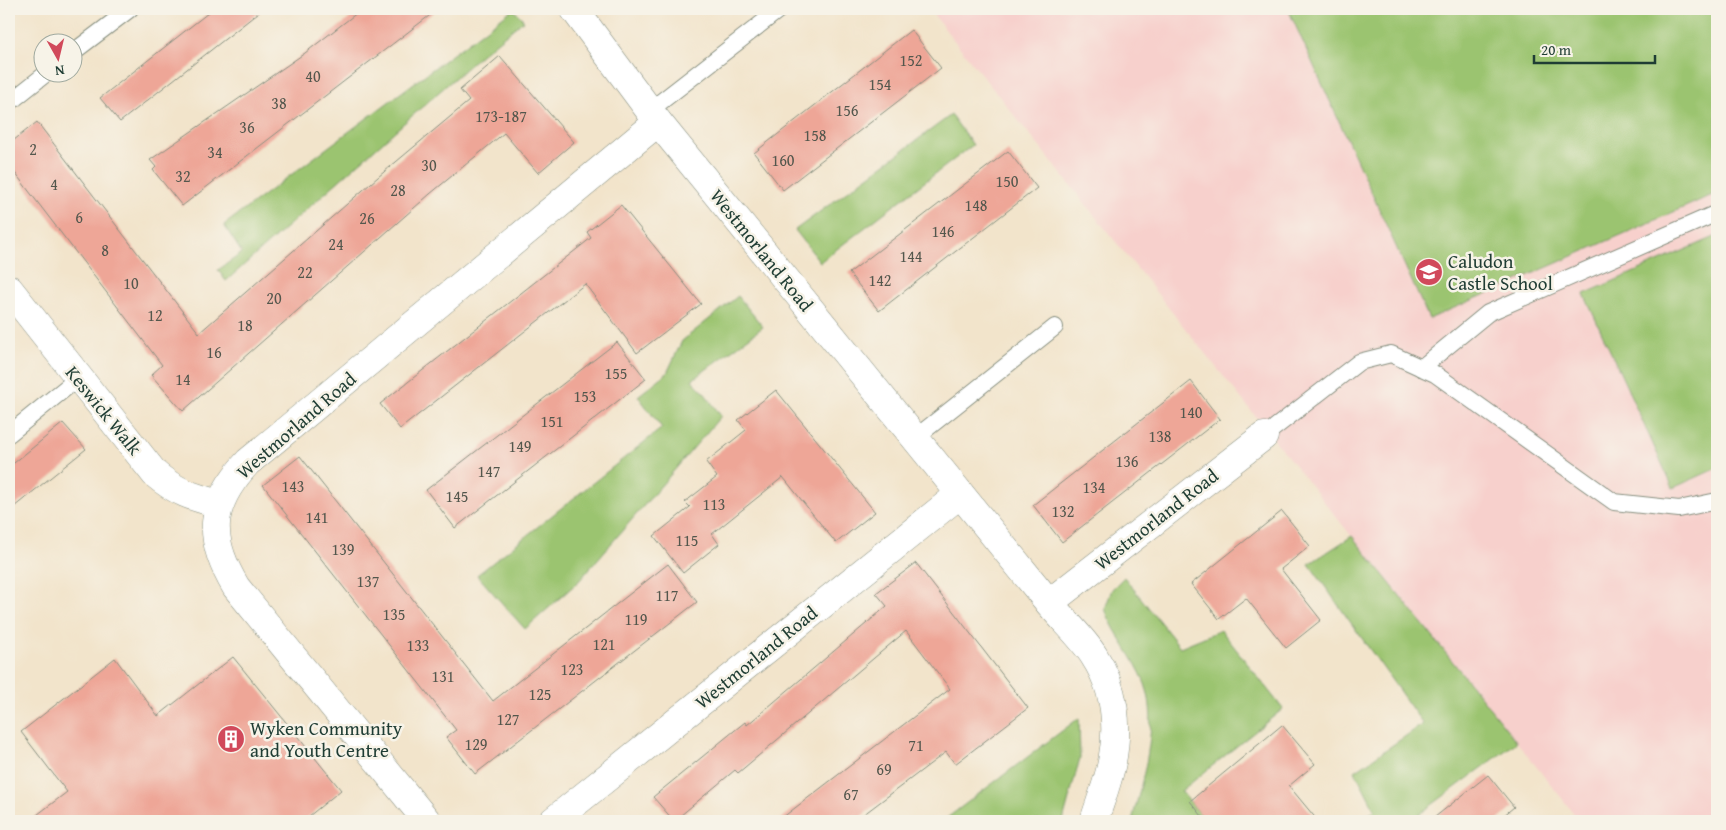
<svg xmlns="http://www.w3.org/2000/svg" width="1726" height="830" viewBox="0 0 1726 830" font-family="'Gentium Book Plus',serif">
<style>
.built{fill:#f7d0cc}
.green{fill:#9bc470;stroke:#5d8052}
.building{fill:#eea697}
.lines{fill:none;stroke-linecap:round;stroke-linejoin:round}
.service-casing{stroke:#889080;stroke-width:18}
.minor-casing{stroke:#889080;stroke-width:29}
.service{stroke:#fff;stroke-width:16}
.minor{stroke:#fff;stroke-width:28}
.labels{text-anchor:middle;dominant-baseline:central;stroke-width:5;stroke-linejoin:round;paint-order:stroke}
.number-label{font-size:16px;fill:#53574d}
.street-label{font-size:19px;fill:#1f3d34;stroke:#f7f3e8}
.poi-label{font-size:19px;fill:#1f3d34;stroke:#f7f3e8;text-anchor:start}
</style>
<rect width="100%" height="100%" fill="#f7f3e8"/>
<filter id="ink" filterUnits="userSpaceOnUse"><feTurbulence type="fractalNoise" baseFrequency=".02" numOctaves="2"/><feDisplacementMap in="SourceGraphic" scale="10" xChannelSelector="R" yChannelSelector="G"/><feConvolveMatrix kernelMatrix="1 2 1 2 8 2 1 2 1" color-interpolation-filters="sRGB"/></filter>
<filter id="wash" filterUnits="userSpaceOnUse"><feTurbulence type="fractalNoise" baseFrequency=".0096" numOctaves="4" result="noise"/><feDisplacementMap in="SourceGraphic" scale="20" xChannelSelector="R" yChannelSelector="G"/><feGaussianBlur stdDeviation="1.12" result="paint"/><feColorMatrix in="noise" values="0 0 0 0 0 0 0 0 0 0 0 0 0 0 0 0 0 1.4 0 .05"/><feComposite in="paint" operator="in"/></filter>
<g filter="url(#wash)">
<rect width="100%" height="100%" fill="#f2e4cb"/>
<path class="built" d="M 929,9 L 1717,9 L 1717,821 L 1580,821 Z"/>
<g class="green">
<path d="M 513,9 L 524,20 L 483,53 L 226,281 L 218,270 L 242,253 L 224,225 Z"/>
<path d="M 1288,9 L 1717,9 L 1717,193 L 1429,319 Z"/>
<path d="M 951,115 L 973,145 L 820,262 L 795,230 Z"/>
<path d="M 1717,236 L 1717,468 L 1673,488 L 1584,294 Z"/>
<path d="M 738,296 L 763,327 L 692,380 L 703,391 L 721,416 L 579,581 L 525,629 L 477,575 L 662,428 L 638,396 L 667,373 L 682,341 Z"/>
<path d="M 1352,536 L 1517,742 L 1410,821 L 1360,821 L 1375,810 L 1355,771 L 1423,724 L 1309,564 Z"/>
<path d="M 1124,577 L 1180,647 L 1221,630 L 1283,709 L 1181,791 L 1206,821 L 1132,821 C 1142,780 1160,725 1145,684 C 1135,657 1115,636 1105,609 L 1112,589 Z"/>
<path d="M 1079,718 L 1080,758 L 1063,821 L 943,821 Z"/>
</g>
<g id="blocks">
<g class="building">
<path d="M 213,9 L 263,9 L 120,122 L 100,98 Z"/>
<path d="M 362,9 L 438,9 L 182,206 L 153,170 L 156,167 L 150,160 L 305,53 Z"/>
<path d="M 911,30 L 941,68 L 783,190 L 754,153 Z"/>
<path d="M 500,56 L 574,142 L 538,173 L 504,133 L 430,194 L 183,411 L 151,375 L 162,365 L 9,165 L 9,144 L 37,122 L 199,333 L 378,177 L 469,101 L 460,90 Z"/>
<path d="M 1008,151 L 1037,188 L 879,311 L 849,273 Z"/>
<path d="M 621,205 L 701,304 L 637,353 L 585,284 L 400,429 L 380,404 L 591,238 L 587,232 Z"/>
<path d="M 617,342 L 646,379 L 455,528 L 426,490 Z"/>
<path d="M 1191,381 L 1220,419 L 1062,542 L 1033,505 Z"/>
<path d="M 776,390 L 875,512 L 836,543 L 783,477 L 712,534 L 719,544 L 683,573 L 654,536 L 690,507 L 685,502 L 717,477 L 706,462 L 746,430 L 738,420 Z"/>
<path d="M 63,423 L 86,449 L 9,511 L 9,467 Z"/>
<path d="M 300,456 L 493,701 L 668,564 L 697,602 L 475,774 L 446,737 L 456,730 L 263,485 Z"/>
<path d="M 1282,511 L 1310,546 L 1281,569 L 1321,620 L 1286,648 L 1246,598 L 1219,619 L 1191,584 Z"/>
<path d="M 916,563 L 1028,708 L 955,764 L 946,752 L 855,821 L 778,821 L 950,689 L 906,631 L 738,773 L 735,770 L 674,821 L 653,797 L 745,722 L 747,725 L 887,606 L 876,593 Z"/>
<path d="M 233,657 L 341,790 L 303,821 L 29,821 L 67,792 L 21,732 L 115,658 L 158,716 Z"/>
<path d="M 1282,725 L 1315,764 L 1289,786 L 1318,821 L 1206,821 L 1190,801 Z"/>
<path d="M 1488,775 L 1514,807 L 1497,821 L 1430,821 Z"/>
</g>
</g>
</g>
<g filter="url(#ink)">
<use href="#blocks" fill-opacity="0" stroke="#889080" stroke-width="1"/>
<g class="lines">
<g class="service-casing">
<g id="service">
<path d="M 72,53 L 130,9"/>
<path d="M 9,103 L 48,72"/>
<path d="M 649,111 L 780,9"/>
<path d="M 1421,368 L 1488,313 L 1717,213"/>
<path d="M 9,434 L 78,378"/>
<path d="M 1264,436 L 1359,362 L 1391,354 L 1435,374 L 1614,502 L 1679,509 L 1717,501"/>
<path d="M 915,438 L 1055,327"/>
</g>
</g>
<g class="minor-casing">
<g id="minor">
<path d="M 574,9 L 658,122 L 1049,603 C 1063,620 1082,637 1094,656 C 1115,688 1119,726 1112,762 C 1108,782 1100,802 1094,821"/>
<path d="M 9,289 L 155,474 C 176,492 193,497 219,504"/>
<path d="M 1049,603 L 1264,436"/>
<path d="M 427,821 L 236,587 C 206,537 209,504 248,462 L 658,122"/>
<path d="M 553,821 L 960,494"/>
</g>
</g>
<use href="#service" class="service"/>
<use href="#minor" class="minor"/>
</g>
</g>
<defs>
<g id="school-disc" transform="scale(1.4375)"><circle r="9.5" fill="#d1495b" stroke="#f7f3e8"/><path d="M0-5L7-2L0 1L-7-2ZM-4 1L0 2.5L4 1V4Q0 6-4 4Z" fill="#fff"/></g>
<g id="building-disc" transform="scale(1.4375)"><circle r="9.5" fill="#d1495b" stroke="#f7f3e8"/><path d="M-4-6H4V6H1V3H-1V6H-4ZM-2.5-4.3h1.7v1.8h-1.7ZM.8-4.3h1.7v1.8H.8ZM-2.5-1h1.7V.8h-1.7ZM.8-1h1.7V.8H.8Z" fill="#fff"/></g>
</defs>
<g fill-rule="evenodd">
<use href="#school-disc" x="1429" y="272"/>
<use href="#building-disc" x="231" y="739"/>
</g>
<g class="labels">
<g class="number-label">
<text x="911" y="60">152</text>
<text x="313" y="76">40</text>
<text x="880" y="84">154</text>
<text x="279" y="103">38</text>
<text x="847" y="110">156</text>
<text x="501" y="116">173-187</text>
<text x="247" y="127">36</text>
<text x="815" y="135">158</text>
<text x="33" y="149">2</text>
<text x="215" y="152">34</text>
<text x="783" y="160">160</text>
<text x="429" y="165">30</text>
<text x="183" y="176">32</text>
<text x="1007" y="181">150</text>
<text x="54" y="184">4</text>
<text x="398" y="190">28</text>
<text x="976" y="205">148</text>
<text x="79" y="217">6</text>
<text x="367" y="218">26</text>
<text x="943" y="231">146</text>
<text x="336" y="244">24</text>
<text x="105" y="250">8</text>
<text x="911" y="256">144</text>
<text x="305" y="272">22</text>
<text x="880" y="280">142</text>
<text x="131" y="283">10</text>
<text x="274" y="298">20</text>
<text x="155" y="315">12</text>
<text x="245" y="325">18</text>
<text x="214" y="352">16</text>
<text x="616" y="373">155</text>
<text x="183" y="379">14</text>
<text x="585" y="396">153</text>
<text x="1191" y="412">140</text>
<text x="552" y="421">151</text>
<text x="1160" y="436">138</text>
<text x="520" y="446">149</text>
<text x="1127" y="461">136</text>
<text x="489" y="471">147</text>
<text x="293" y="486">143</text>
<text x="1094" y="487">134</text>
<text x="457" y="496">145</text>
<text x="714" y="504">113</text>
<text x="1063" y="511">132</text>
<text x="317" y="517">141</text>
<text x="687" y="540">115</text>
<text x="343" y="549">139</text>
<text x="368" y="581">137</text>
<text x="667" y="595">117</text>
<text x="394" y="614">135</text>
<text x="636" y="619">119</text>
<text x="604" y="644">121</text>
<text x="418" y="645">133</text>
<text x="572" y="669">123</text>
<text x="443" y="676">131</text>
<text x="540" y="694">125</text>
<text x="508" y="719">127</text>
<text x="476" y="744">129</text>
<text x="916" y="745">71</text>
<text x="884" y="769">69</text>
<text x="851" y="794">67</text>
</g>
<g class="street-label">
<text transform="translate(762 250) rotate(51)">Westmorland Road</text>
<text transform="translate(104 410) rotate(51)">Keswick Walk</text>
<text transform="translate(296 425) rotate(-41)">Westmorland Road</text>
<text transform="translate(1156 519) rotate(-38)">Westmorland Road</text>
<text transform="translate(756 657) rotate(-39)">Westmorland Road</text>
</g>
<g class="poi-label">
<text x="1448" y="261">Caludon<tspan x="1448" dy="22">Castle School</tspan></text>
<text x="250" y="728">Wyken Community<tspan x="250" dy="22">and Youth Centre</tspan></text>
</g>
</g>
<rect width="1726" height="830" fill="none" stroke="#f7f3e8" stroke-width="30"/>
<g transform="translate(58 58) rotate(172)"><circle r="24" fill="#f7f3e8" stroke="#a1aaa0"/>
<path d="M0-4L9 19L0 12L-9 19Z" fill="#d1495b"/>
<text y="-8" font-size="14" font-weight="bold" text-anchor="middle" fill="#1f3d34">N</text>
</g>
<path d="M1534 55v8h121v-8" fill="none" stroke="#1f3d34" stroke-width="2.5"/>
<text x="1541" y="55" font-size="15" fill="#1f3d34" stroke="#f7f3e8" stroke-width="4" paint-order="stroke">20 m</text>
</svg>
